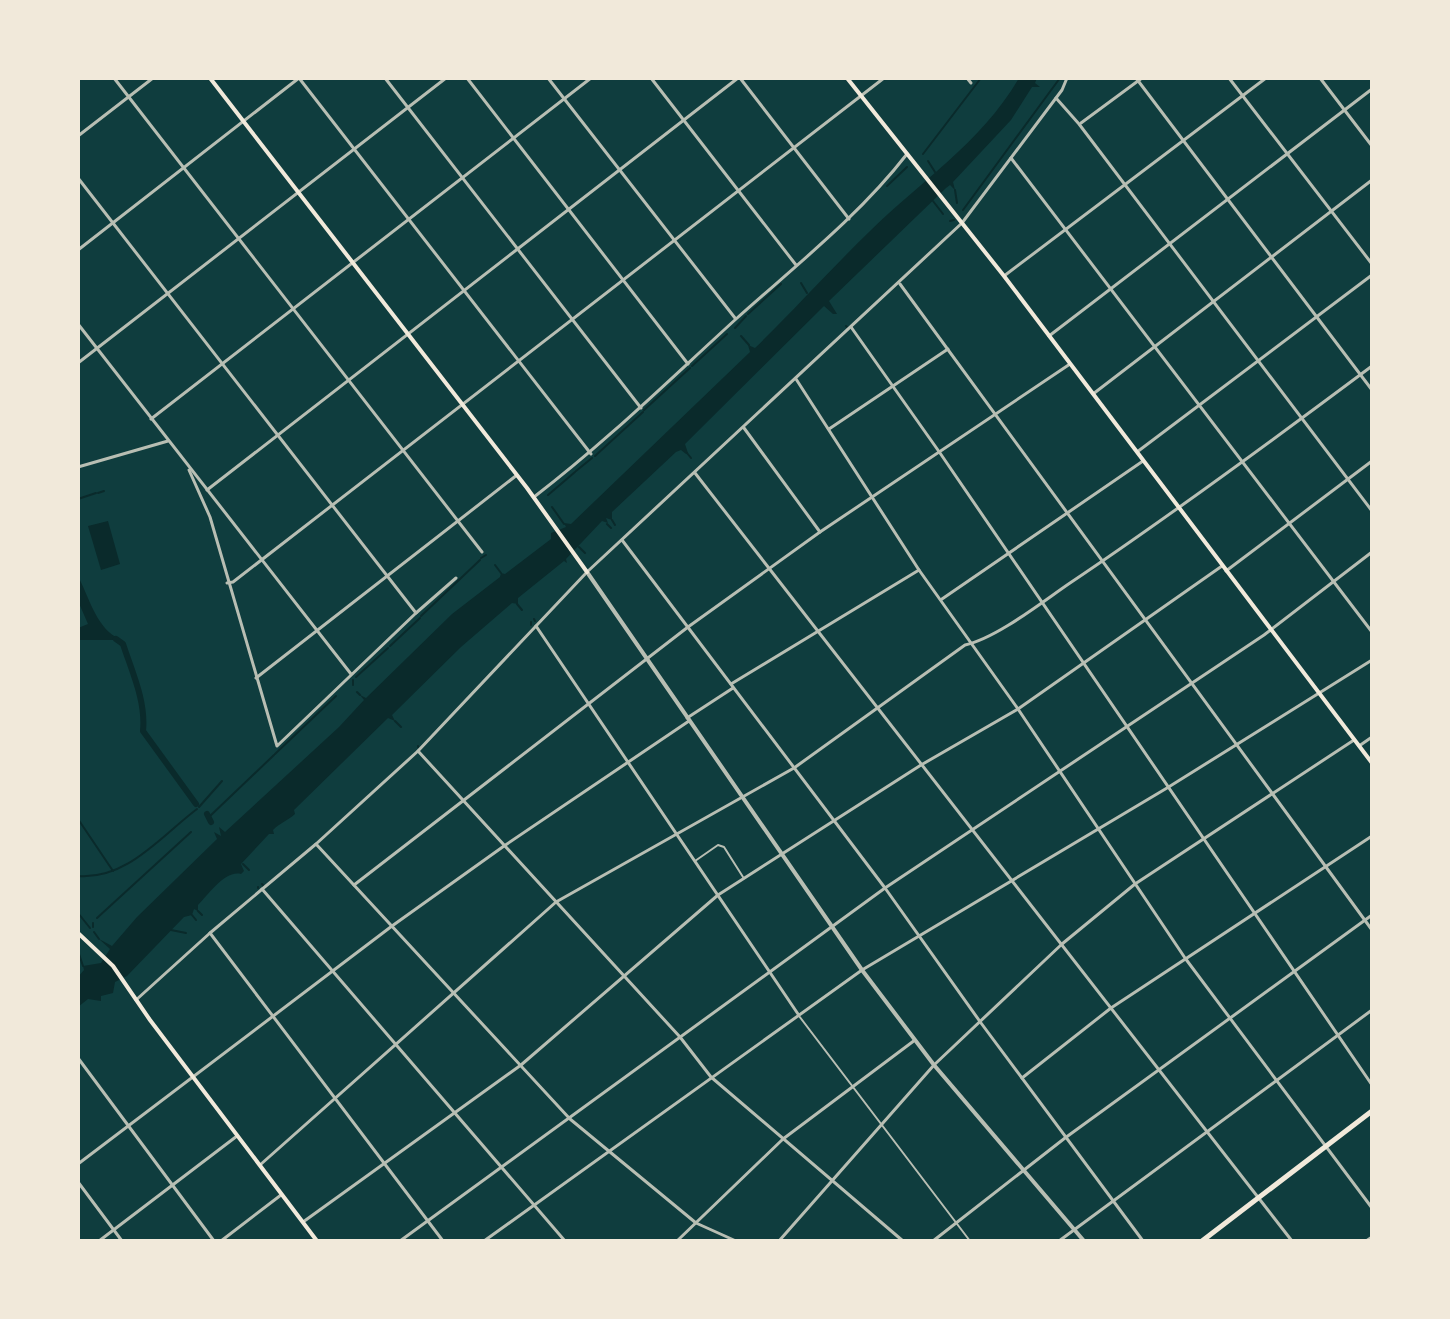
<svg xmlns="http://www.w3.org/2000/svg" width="1450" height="1319" viewBox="0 0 1450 1319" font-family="'Golos Text',sans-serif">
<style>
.water{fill:#0a2a2b}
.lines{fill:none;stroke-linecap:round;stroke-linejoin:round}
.stream{stroke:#0a2a2b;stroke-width:2}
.canal{stroke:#0a2a2b;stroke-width:6}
.pedestrian{stroke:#b8beb3;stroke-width:2}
.minor{stroke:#b8beb3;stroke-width:3}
.tertiary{stroke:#b8beb3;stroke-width:4}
.secondary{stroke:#f1e9da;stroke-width:4}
.primary{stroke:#f1e9da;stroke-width:5}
</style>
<rect width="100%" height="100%" fill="#0f3d3e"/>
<g class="water">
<path d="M 1019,78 L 1037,78 L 1035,83 L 1040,87 L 1032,87 L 1011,120 L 953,182 L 955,190 L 950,185 L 946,188 L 829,301 L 837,314 L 833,314 L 824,306 L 685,444 L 688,453 L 686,454 L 681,450 L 676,452 L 612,512 L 612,520 L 606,518 L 608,523 L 602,521 L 566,559 L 567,563 L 564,561 L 518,598 L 518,604 L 512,603 L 461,647 L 392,715 L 395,721 L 388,718 L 294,810 L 295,814 C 287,821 280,823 273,830 L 274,834 L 269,834 L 241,864 L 244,871 L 241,874 C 225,870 209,894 198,905 L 198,911 L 194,909 L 192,915 L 184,917 L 127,976 L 115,982 L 113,993 L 101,996 L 101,1001 L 88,999 L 78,1007 L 78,977 L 84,970 L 83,966 L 101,963 L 110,949 L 99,939 L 112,946 L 137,917 L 217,839 L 214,832 L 221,836 L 219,827 L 225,832 L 339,727 L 364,700 L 360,695 L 366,698 L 452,614 L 500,577 L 501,573 L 505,574 L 551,539 L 551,533 L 566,527 L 564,523 L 571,524 L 750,352 L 748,345 L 755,348 C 796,308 828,272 869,232 C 922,180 981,143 1019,78 Z"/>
<path d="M 108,521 L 120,564 L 101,570 L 88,526 Z"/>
<path d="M 78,576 C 88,595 96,626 116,637 L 115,640 L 78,640 L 78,628 L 88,624 L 78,601 Z"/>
</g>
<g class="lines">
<g class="stream">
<path d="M 923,154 L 981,78"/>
<path d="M 928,161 L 935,172"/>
<path d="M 887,186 L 907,167"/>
<path d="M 955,190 L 957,203"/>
<path d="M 933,201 L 943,214"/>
<path d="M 963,210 L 1060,78"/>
<path d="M 950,221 L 954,220"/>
<path d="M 801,283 L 807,293"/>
<path d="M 748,314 L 781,284"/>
<path d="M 846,326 L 847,327"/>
<path d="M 735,328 L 746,316"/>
<path d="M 741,336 L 749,345"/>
<path d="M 692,366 L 727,334"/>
<path d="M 644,410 L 690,368"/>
<path d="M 687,453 L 691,458"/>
<path d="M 595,456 L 643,412"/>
<path d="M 576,471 L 592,458"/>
<path d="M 98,493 L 104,491"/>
<path d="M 548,495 L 575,472"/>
<path d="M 78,499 L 96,493"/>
<path d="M 552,507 L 564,524"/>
<path d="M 612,520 L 615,525"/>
<path d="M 607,524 L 611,528"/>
<path d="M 579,547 L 585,553"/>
<path d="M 481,558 L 486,555"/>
<path d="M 495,565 L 501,573"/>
<path d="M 517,604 L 522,610"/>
<path d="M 421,616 L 480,560"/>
<path d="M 534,619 L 535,621"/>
<path d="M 531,622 L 531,625"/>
<path d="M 390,646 L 420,618"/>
<path d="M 356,677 L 388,648"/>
<path d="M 353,685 L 353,680"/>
<path d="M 357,692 L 360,695"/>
<path d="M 395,721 L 401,727"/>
<path d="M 418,746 L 418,747"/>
<path d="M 275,754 L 336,696"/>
<path d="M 199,807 L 222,781"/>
<path d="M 209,817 L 274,755"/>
<path d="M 78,819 L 113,871"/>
<path d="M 211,819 L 212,821"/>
<path d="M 243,864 L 249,870"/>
<path d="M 78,876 C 127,880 161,836 197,809"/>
<path d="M 262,884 L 263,885"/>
<path d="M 258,887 L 258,888"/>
<path d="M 198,911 L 202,915"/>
<path d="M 78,913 L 90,928"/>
<path d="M 192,915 L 196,920"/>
<path d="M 97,918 L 191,832"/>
<path d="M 93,927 L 93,923"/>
<path d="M 171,930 L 186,933"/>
<path d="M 94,932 L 99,939"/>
<path d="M 78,951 L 83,966"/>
</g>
<g class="canal">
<path d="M 116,639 L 123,644 C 132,672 146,701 143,731 L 196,804"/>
<path d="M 207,814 L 211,822"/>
</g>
<g class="pedestrian">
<path d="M 695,861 L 718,845 L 724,847 L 743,877"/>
<path d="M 799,1016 L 970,1241"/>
</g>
<g class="minor">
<path d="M 114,78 L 482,552"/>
<path d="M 299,78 L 591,454"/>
<path d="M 385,78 L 641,408"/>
<path d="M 467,78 L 688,364"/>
<path d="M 548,78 L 735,318"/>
<path d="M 651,78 L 796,265"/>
<path d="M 740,78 L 849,219"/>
<path d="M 967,78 L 971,83"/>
<path d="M 1136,78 L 1372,390"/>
<path d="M 1229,78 L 1372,264"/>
<path d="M 1320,78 L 1372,146"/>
<path d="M 1056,98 L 1079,124 C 1177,253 1275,382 1372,511"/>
<path d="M 1081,123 L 1142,78"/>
<path d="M 78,136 L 153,78"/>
<path d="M 1011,158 L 1372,632"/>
<path d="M 78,178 L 416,613"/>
<path d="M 78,250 L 299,78"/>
<path d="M 1004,276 L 1266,78"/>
<path d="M 900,284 L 1372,930"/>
<path d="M 78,324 L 351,674"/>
<path d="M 851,327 L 940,453 L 1372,1085"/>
<path d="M 1049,336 L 1372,89"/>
<path d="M 78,363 L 446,78"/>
<path d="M 796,379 L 919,570 L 1018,709 L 1185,958 L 1372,1208"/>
<path d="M 1093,394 L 1372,180"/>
<path d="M 151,419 L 591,78"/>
<path d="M 744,428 L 820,532"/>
<path d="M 829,429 L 948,349"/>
<path d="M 1137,452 L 1372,275"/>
<path d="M 78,467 L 168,441"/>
<path d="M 189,470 L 210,517 L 277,746 L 416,613 L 456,578"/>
<path d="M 695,473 L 1292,1241"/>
<path d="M 207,490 L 738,78"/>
<path d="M 534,497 C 606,442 669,380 736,319 C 795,266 858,217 907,154"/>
<path d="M 622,540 L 885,888 L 981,1023 L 1143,1241"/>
<path d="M 1226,571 L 1372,461"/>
<path d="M 227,583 L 233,582 L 884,78"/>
<path d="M 942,599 L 1143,461"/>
<path d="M 536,626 L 798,1014"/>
<path d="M 256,678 L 517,475"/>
<path d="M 731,684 L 919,570"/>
<path d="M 687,718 L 733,688"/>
<path d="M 1359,746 L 1372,737"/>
<path d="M 418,751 L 680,1037 L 711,1077 L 903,1241"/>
<path d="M 316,844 L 570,1119 L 696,1223 L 736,1241"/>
<path d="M 354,885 L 688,627 L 820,532 L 1070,364"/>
<path d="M 262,889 L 565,1241"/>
<path d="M 210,933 L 443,1241"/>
<path d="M 136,1000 L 210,933 L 316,844 L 418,751 L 587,572 L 962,223 L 1062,90 L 1067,78"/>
<path d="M 78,1058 L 214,1241"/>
<path d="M 1022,1078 L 1111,1008 L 1372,836"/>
<path d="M 78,1164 L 392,926 L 504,846 L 689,721"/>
<path d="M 260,1165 L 556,902 L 794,768 L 965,645 C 997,638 1042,602 1070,583 C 1173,514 1273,440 1372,366"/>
<path d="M 78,1182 L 122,1241"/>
<path d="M 303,1222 L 521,1065 L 718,895 L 921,765 L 1018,709 L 1222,566"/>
<path d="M 99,1241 L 237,1136"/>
<path d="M 221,1241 L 281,1195"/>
<path d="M 400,1241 L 885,888 L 1264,635 L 1372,552"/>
<path d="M 484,1241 L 862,970 L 1167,788 L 1372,660"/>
<path d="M 677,1241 L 783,1139 L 915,1040"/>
<path d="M 779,1241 L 934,1065 L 1062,944 L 1135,884 L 1354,740"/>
<path d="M 933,1241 L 1065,1138 L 1372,915"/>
<path d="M 1059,1241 L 1372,1010"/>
<path d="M 1366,1241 L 1372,1237"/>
</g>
<path class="tertiary" d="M 587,572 L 862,970 L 934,1065 L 1084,1241"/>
<g class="secondary">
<path d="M 210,78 L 527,488 L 587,572"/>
<path d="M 847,78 L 1004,276 L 1372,763"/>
<path d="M 78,933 L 113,966 L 150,1020 L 317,1241"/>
</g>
<path class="primary" d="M 1202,1241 L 1372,1111"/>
</g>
<rect width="1450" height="1319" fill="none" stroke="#f1e9da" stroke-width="160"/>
</svg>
